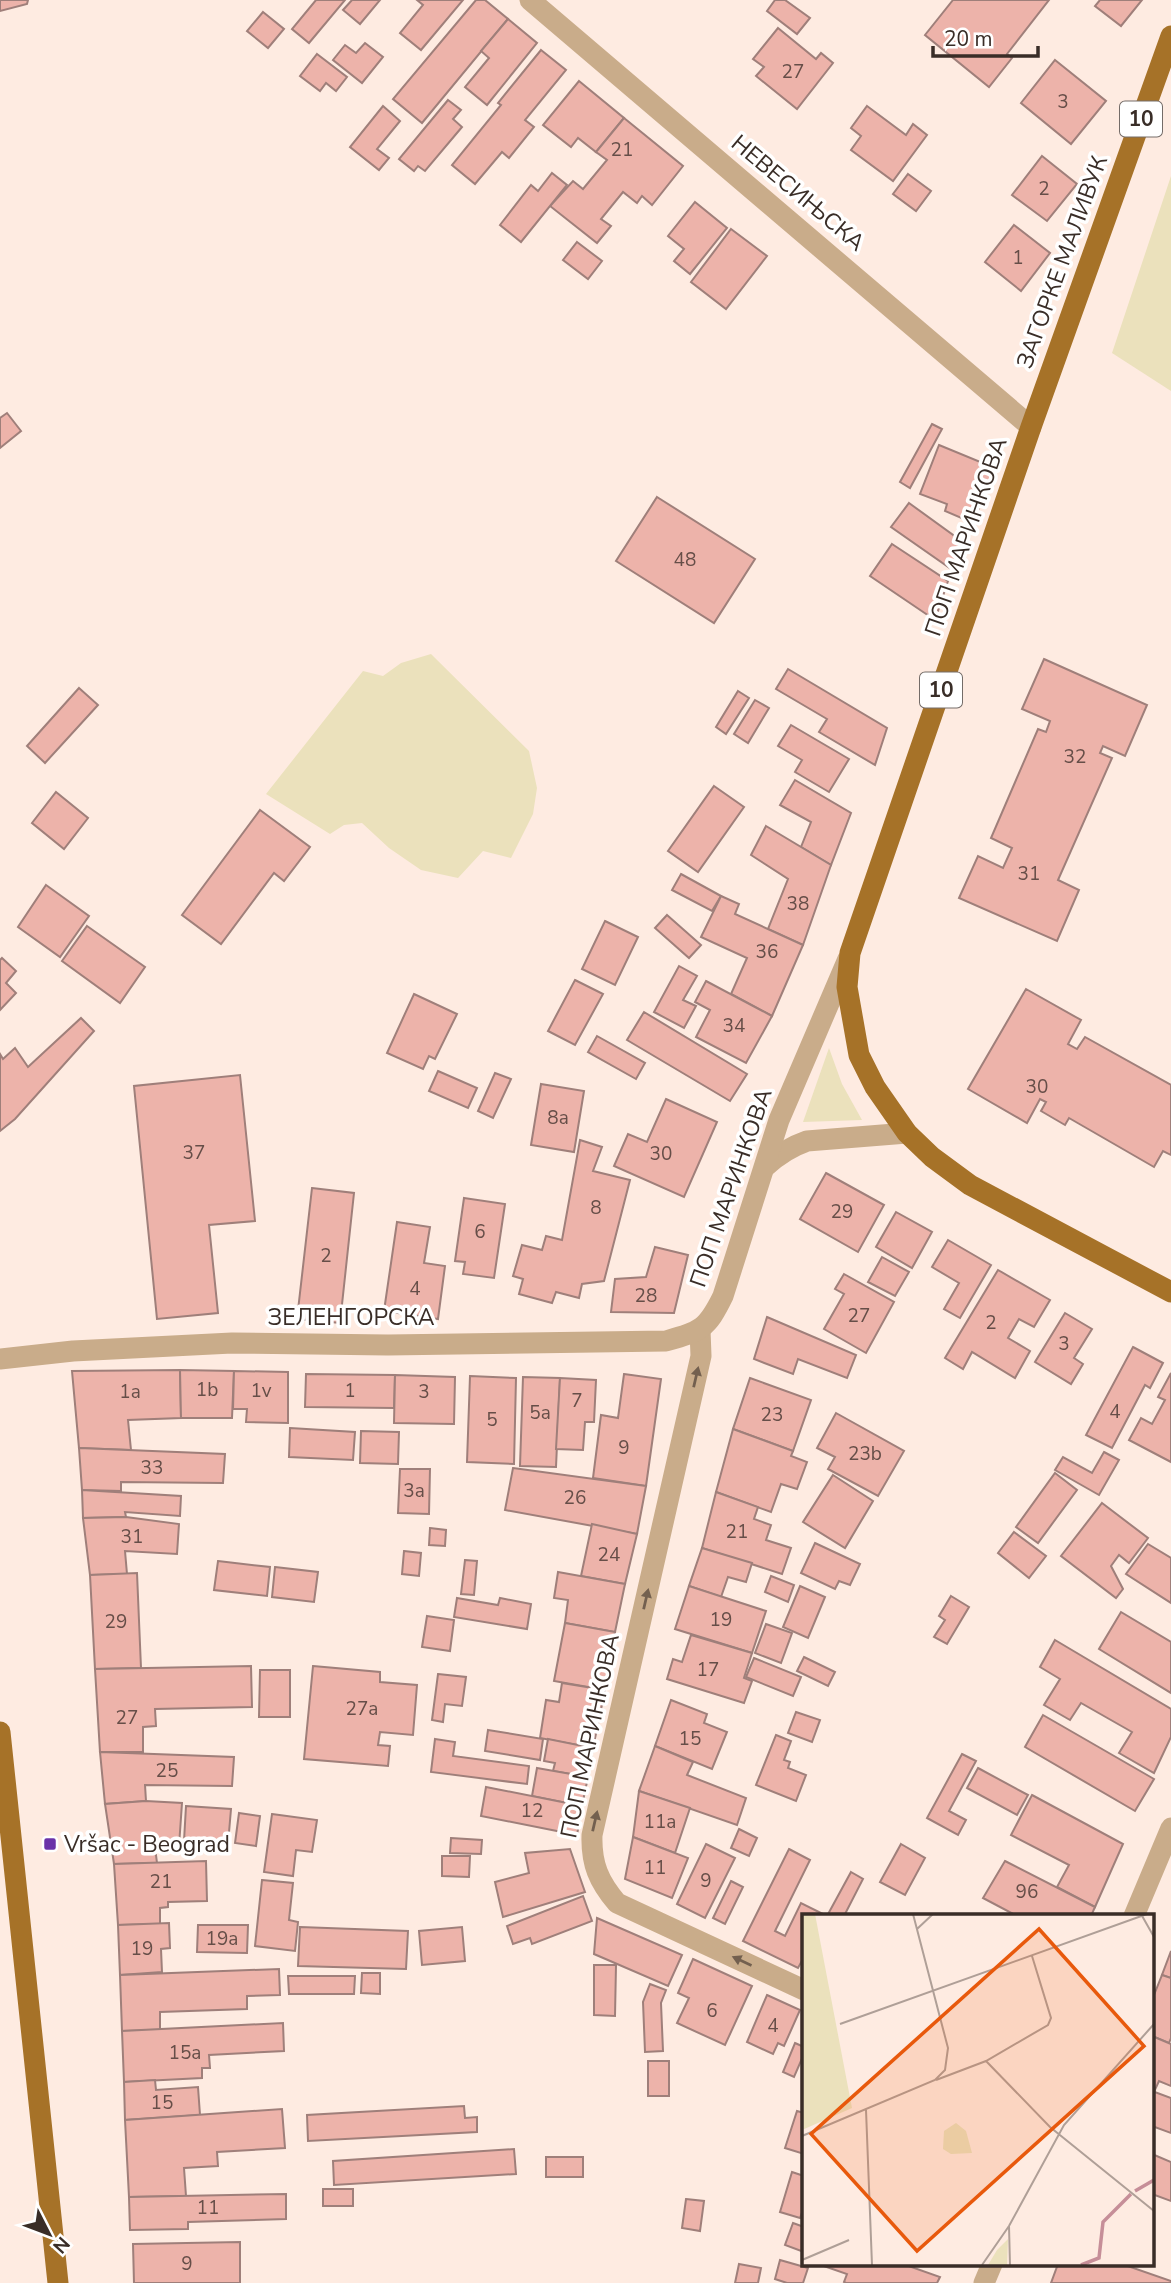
<svg xmlns="http://www.w3.org/2000/svg" width="1171" height="2283" viewBox="0 0 1171 2283" font-family="'Nunito Sans',sans-serif">
<style>
.green{fill:#ebe1bc}
.building{fill:#edb3aa;stroke:#9f7f7a;stroke-width:2}
.lines{fill:none;stroke-linecap:round;stroke-linejoin:round}
.minor{stroke:#c9ac8a;stroke-width:21}
.major{stroke:#a67228;stroke-width:21}
.oneway{fill:#73604f}
.poi-dot{fill:#6a32a8;stroke:#fff;stroke-width:2.5}
.labels{text-anchor:middle;dominant-baseline:central;stroke-width:7;stroke-linejoin:round;paint-order:stroke}
.number-label{font-size:19px;fill:#664e48}
.shield{fill:#fff;stroke:#746c68;stroke-width:2}
.shield-label{font-size:21px;font-weight:bold;fill:#392d27}
.street-label{font-size:23px;fill:#392d27;stroke:#fff}
.poi-label{font-size:23px;fill:#392d27;stroke:#fff;text-anchor:start}
.inset-river{fill:none;stroke:#c68e98;stroke-width:3.5}
.inset-road{fill:none;stroke:#af9f97;stroke-width:2}
.view{fill:#e8590c;fill-opacity:0.15;stroke:#e8590c;stroke-width:3.5}
.inset-edge{fill:none;stroke:#392d27;stroke-width:3.5}
</style>
<rect width="100%" height="100%" fill="#feebe1"/>
<g class="green">
<path d="M 1171,176 L 1171,391 L 1112,353 Z"/>
<path d="M 431,654 L 529,751 L 537,788 L 533,814 L 511,858 L 483,851 L 458,878 L 421,870 L 389,848 L 362,823 L 344,825 L 330,834 L 266,794 L 363,671 L 383,676 L 401,663 Z"/>
<path d="M 829,1048 L 842,1084 L 862,1120 L 803,1122 Z"/>
</g>
<g class="building">
<path d="M 0,0 L 28,0 L 27,4 L 0,11 Z"/>
<path d="M 316,0 L 345,0 L 309,43 L 292,29 Z"/>
<path d="M 352,0 L 380,0 L 360,24 L 343,10 Z"/>
<path d="M 417,0 L 463,0 L 421,50 L 400,33 L 423,5 Z"/>
<path d="M 476,0 L 485,0 L 508,19 L 422,123 L 393,99 Z"/>
<path d="M 775,0 L 785,0 L 810,18 L 797,34 L 767,11 Z"/>
<path d="M 953,0 L 1049,0 L 1007,54 L 1012,58 L 989,87 L 925,35 Z"/>
<path d="M 1100,0 L 1142,0 L 1121,26 L 1095,6 Z"/>
<path d="M 263,12 L 284,29 L 268,48 L 247,31 Z"/>
<path d="M 508,19 L 537,43 L 487,105 L 465,87 L 489,58 L 481,51 Z"/>
<path d="M 778,28 L 816,59 L 821,53 L 833,63 L 797,109 L 756,76 L 764,67 L 753,59 Z"/>
<path d="M 365,43 L 383,57 L 362,83 L 333,60 L 345,45 L 356,53 Z"/>
<path d="M 541,50 L 566,70 L 525,120 L 534,127 L 509,158 L 502,152 L 475,184 L 452,165 L 501,105 L 498,103 Z"/>
<path d="M 317,54 L 347,77 L 336,91 L 326,83 L 320,91 L 300,76 Z"/>
<path d="M 1055,60 L 1106,101 L 1071,144 L 1021,103 Z"/>
<path d="M 579,81 L 624,118 L 596,152 L 578,138 L 571,147 L 543,125 Z"/>
<path d="M 448,100 L 461,110 L 453,119 L 462,127 L 425,171 L 418,166 L 414,171 L 399,159 Z"/>
<path d="M 383,106 L 400,121 L 377,149 L 389,158 L 379,170 L 350,147 Z"/>
<path d="M 867,106 L 906,135 L 913,124 L 927,135 L 893,181 L 851,150 L 861,136 L 851,128 Z"/>
<path d="M 624,118 L 683,166 L 652,205 L 642,196 L 637,203 L 623,192 L 601,219 L 611,226 L 597,243 L 550,206 L 573,181 L 583,189 L 607,160 L 596,152 Z"/>
<path d="M 1042,156 L 1077,184 L 1047,221 L 1012,195 Z"/>
<path d="M 552,173 L 567,185 L 521,242 L 500,225 L 531,185 L 538,191 Z"/>
<path d="M 908,174 L 931,191 L 916,211 L 893,194 Z"/>
<path d="M 695,202 L 727,228 L 690,274 L 674,261 L 684,249 L 668,236 Z"/>
<path d="M 1014,225 L 1050,253 L 1021,291 L 985,262 Z"/>
<path d="M 731,229 L 767,256 L 726,309 L 691,282 Z"/>
<path d="M 577,242 L 602,261 L 588,279 L 563,260 Z"/>
<path d="M 7,413 L 21,431 L 0,448 L 0,418 Z"/>
<path d="M 932,424 L 942,429 L 910,488 L 900,482 Z"/>
<path d="M 939,445 L 995,468 L 973,523 L 945,511 L 947,504 L 920,494 Z"/>
<path d="M 657,497 L 755,559 L 714,623 L 616,561 Z"/>
<path d="M 909,503 L 960,540 L 954,571 L 891,527 Z"/>
<path d="M 892,544 L 948,581 L 935,620 L 870,576 Z"/>
<path d="M 1044,659 L 1147,705 L 1125,756 L 1103,746 L 1100,753 L 1112,758 L 1058,880 L 1079,890 L 1057,941 L 959,898 L 978,856 L 1003,868 L 1012,848 L 991,838 L 1038,729 L 1046,732 L 1050,721 L 1022,709 Z"/>
<path d="M 788,669 L 887,728 L 875,765 L 819,732 L 827,719 L 776,689 Z"/>
<path d="M 79,688 L 98,705 L 45,763 L 27,746 Z"/>
<path d="M 738,691 L 749,698 L 726,734 L 716,727 Z"/>
<path d="M 755,700 L 769,708 L 748,743 L 734,734 Z"/>
<path d="M 791,725 L 849,759 L 829,792 L 795,772 L 802,760 L 778,746 Z"/>
<path d="M 795,780 L 851,813 L 831,865 L 801,847 L 811,822 L 780,805 Z"/>
<path d="M 714,786 L 744,807 L 698,872 L 668,851 Z"/>
<path d="M 56,792 L 88,818 L 64,849 L 32,823 Z"/>
<path d="M 260,810 L 310,847 L 284,881 L 274,873 L 221,944 L 182,915 Z"/>
<path d="M 766,826 L 831,865 L 803,945 L 768,929 L 788,879 L 751,855 Z"/>
<path d="M 681,874 L 721,896 L 712,911 L 672,890 Z"/>
<path d="M 46,885 L 89,916 L 60,957 L 18,927 Z"/>
<path d="M 721,896 L 739,904 L 735,914 L 803,945 L 772,1016 L 731,994 L 747,958 L 701,937 Z"/>
<path d="M 667,915 L 701,945 L 689,958 L 655,928 Z"/>
<path d="M 605,921 L 638,937 L 615,985 L 582,969 Z"/>
<path d="M 87,926 L 145,967 L 120,1003 L 62,961 Z"/>
<path d="M 2,958 L 16,971 L 6,983 L 16,993 L 0,1010 L 0,960 Z"/>
<path d="M 679,966 L 697,976 L 683,1000 L 696,1006 L 684,1028 L 654,1012 Z"/>
<path d="M 575,980 L 603,994 L 575,1045 L 548,1031 Z"/>
<path d="M 706,981 L 772,1016 L 746,1063 L 696,1037 L 710,1010 L 695,1002 Z"/>
<path d="M 1026,989 L 1081,1020 L 1068,1044 L 1077,1049 L 1085,1037 L 1171,1085 L 1171,1155 L 1163,1151 L 1154,1167 L 1069,1118 L 1065,1125 L 1041,1111 L 1046,1102 L 1040,1099 L 1027,1123 L 968,1089 Z"/>
<path d="M 414,994 L 457,1014 L 435,1059 L 429,1056 L 423,1069 L 387,1053 Z"/>
<path d="M 644,1012 L 747,1074 L 730,1101 L 627,1040 Z"/>
<path d="M 81,1018 L 94,1031 L 15,1119 L 0,1131 L 0,1054 L 3,1059 L 15,1048 L 28,1067 Z"/>
<path d="M 597,1036 L 645,1063 L 636,1079 L 588,1052 Z"/>
<path d="M 438,1071 L 477,1088 L 468,1108 L 429,1091 Z"/>
<path d="M 495,1073 L 511,1079 L 493,1118 L 478,1111 Z"/>
<path d="M 240,1075 L 255,1221 L 209,1225 L 218,1313 L 157,1319 L 134,1086 Z"/>
<path d="M 541,1084 L 584,1091 L 574,1152 L 531,1145 Z"/>
<path d="M 666,1099 L 717,1122 L 684,1197 L 614,1166 L 628,1134 L 647,1142 Z"/>
<path d="M 580,1140 L 602,1147 L 593,1171 L 630,1180 L 604,1281 L 582,1284 L 579,1298 L 556,1292 L 552,1303 L 519,1294 L 523,1279 L 513,1276 L 522,1245 L 542,1250 L 546,1236 L 562,1240 Z"/>
<path d="M 826,1173 L 884,1205 L 858,1252 L 800,1219 Z"/>
<path d="M 312,1188 L 354,1193 L 340,1323 L 297,1319 Z"/>
<path d="M 464,1198 L 505,1204 L 494,1278 L 463,1274 L 465,1262 L 455,1261 Z"/>
<path d="M 896,1212 L 932,1232 L 912,1268 L 876,1247 Z"/>
<path d="M 397,1222 L 430,1227 L 424,1263 L 445,1266 L 438,1319 L 384,1311 Z"/>
<path d="M 948,1240 L 991,1265 L 960,1318 L 944,1309 L 959,1283 L 932,1267 Z"/>
<path d="M 655,1247 L 688,1255 L 674,1313 L 611,1312 L 615,1279 L 646,1277 Z"/>
<path d="M 882,1257 L 909,1272 L 895,1296 L 868,1282 Z"/>
<path d="M 998,1270 L 1050,1300 L 1034,1327 L 1019,1319 L 1008,1338 L 1030,1351 L 1015,1378 L 972,1352 L 963,1369 L 945,1358 Z"/>
<path d="M 844,1274 L 894,1302 L 866,1353 L 824,1329 L 844,1294 L 835,1289 Z"/>
<path d="M 1065,1313 L 1092,1329 L 1074,1358 L 1083,1364 L 1071,1384 L 1035,1362 Z"/>
<path d="M 767,1317 L 856,1355 L 847,1378 L 798,1359 L 793,1374 L 754,1359 Z"/>
<path d="M 1133,1347 L 1163,1363 L 1150,1388 L 1145,1385 L 1112,1448 L 1086,1435 Z"/>
<path d="M 180,1370 L 181,1418 L 128,1420 L 131,1450 L 79,1448 L 72,1371 Z"/>
<path d="M 180,1370 L 234,1371 L 232,1418 L 181,1418 Z"/>
<path d="M 234,1371 L 288,1372 L 288,1423 L 246,1422 L 247,1409 L 233,1409 Z"/>
<path d="M 1171,1373 L 1171,1462 L 1129,1440 L 1141,1418 L 1152,1424 L 1165,1400 L 1158,1397 Z"/>
<path d="M 306,1374 L 395,1375 L 394,1408 L 305,1407 Z"/>
<path d="M 624,1374 L 661,1379 L 646,1486 L 593,1478 L 601,1415 L 618,1418 Z"/>
<path d="M 395,1375 L 455,1377 L 454,1424 L 394,1423 Z"/>
<path d="M 470,1376 L 516,1378 L 514,1464 L 467,1462 Z"/>
<path d="M 523,1377 L 560,1378 L 556,1467 L 520,1466 Z"/>
<path d="M 560,1378 L 596,1380 L 594,1422 L 585,1422 L 583,1450 L 556,1449 Z"/>
<path d="M 750,1378 L 811,1400 L 793,1451 L 733,1429 Z"/>
<path d="M 836,1413 L 904,1451 L 878,1496 L 828,1469 L 835,1457 L 817,1448 Z"/>
<path d="M 290,1428 L 355,1432 L 353,1460 L 289,1457 Z"/>
<path d="M 733,1429 L 793,1451 L 791,1456 L 807,1462 L 797,1489 L 781,1484 L 771,1512 L 716,1492 Z"/>
<path d="M 361,1431 L 399,1432 L 398,1464 L 360,1463 Z"/>
<path d="M 79,1448 L 225,1454 L 223,1483 L 121,1482 L 121,1491 L 82,1490 Z"/>
<path d="M 1104,1452 L 1119,1460 L 1099,1495 L 1055,1470 L 1063,1457 L 1092,1473 Z"/>
<path d="M 513,1468 L 646,1486 L 637,1534 L 505,1510 Z"/>
<path d="M 400,1469 L 430,1469 L 429,1514 L 398,1513 Z"/>
<path d="M 1055,1473 L 1077,1490 L 1038,1543 L 1016,1527 Z"/>
<path d="M 833,1475 L 873,1501 L 845,1548 L 803,1522 Z"/>
<path d="M 82,1490 L 181,1496 L 180,1516 L 125,1512 L 126,1517 L 83,1518 Z"/>
<path d="M 716,1492 L 758,1507 L 754,1519 L 771,1525 L 766,1540 L 791,1548 L 782,1574 L 702,1548 Z"/>
<path d="M 1102,1503 L 1148,1538 L 1129,1563 L 1119,1555 L 1111,1566 L 1123,1589 L 1116,1598 L 1061,1556 Z"/>
<path d="M 126,1517 L 179,1524 L 177,1554 L 125,1551 L 127,1574 L 90,1575 L 83,1518 Z"/>
<path d="M 592,1524 L 637,1534 L 625,1584 L 581,1576 Z"/>
<path d="M 430,1528 L 446,1530 L 445,1546 L 429,1545 Z"/>
<path d="M 1014,1532 L 1046,1556 L 1029,1578 L 998,1553 Z"/>
<path d="M 815,1543 L 860,1564 L 850,1585 L 839,1581 L 835,1589 L 801,1573 Z"/>
<path d="M 1148,1544 L 1171,1558 L 1171,1603 L 1126,1574 Z"/>
<path d="M 702,1548 L 752,1563 L 746,1582 L 728,1577 L 721,1597 L 689,1586 Z"/>
<path d="M 404,1551 L 421,1553 L 419,1576 L 402,1574 Z"/>
<path d="M 465,1560 L 477,1561 L 474,1595 L 461,1594 Z"/>
<path d="M 218,1561 L 270,1567 L 267,1596 L 214,1590 Z"/>
<path d="M 275,1567 L 318,1572 L 314,1602 L 272,1597 Z"/>
<path d="M 558,1572 L 625,1584 L 615,1632 L 565,1623 L 568,1600 L 554,1598 Z"/>
<path d="M 137,1573 L 141,1668 L 95,1669 L 90,1575 Z"/>
<path d="M 771,1576 L 794,1585 L 788,1602 L 765,1592 Z"/>
<path d="M 689,1586 L 766,1611 L 752,1653 L 675,1629 Z"/>
<path d="M 800,1586 L 825,1597 L 808,1638 L 783,1627 Z"/>
<path d="M 951,1596 L 969,1607 L 947,1644 L 934,1637 L 945,1620 L 939,1616 Z"/>
<path d="M 457,1598 L 498,1605 L 500,1598 L 531,1604 L 527,1629 L 454,1617 Z"/>
<path d="M 1121,1612 L 1171,1642 L 1171,1693 L 1099,1649 Z"/>
<path d="M 427,1616 L 454,1620 L 450,1651 L 422,1647 Z"/>
<path d="M 565,1623 L 615,1632 L 605,1690 L 554,1681 Z"/>
<path d="M 766,1624 L 792,1633 L 781,1663 L 755,1653 Z"/>
<path d="M 691,1635 L 752,1653 L 744,1678 L 752,1681 L 744,1703 L 667,1679 L 673,1659 L 682,1662 Z"/>
<path d="M 1055,1640 L 1171,1709 L 1171,1737 L 1154,1773 L 1119,1753 L 1132,1732 L 1081,1703 L 1070,1720 L 1044,1705 L 1060,1679 L 1040,1667 Z"/>
<path d="M 804,1657 L 835,1672 L 828,1686 L 797,1671 Z"/>
<path d="M 754,1658 L 801,1677 L 793,1696 L 746,1677 Z"/>
<path d="M 251,1666 L 252,1707 L 155,1709 L 156,1726 L 143,1727 L 143,1752 L 100,1752 L 95,1669 Z"/>
<path d="M 313,1666 L 380,1672 L 380,1682 L 417,1685 L 413,1735 L 380,1732 L 378,1745 L 390,1746 L 388,1766 L 304,1759 Z"/>
<path d="M 260,1670 L 290,1670 L 290,1717 L 259,1717 Z"/>
<path d="M 438,1674 L 466,1677 L 462,1706 L 445,1704 L 443,1722 L 432,1720 Z"/>
<path d="M 562,1683 L 605,1690 L 593,1748 L 540,1738 L 546,1700 L 559,1702 Z"/>
<path d="M 671,1700 L 707,1714 L 704,1723 L 727,1732 L 712,1769 L 655,1746 Z"/>
<path d="M 796,1712 L 820,1720 L 812,1742 L 788,1733 Z"/>
<path d="M 1043,1715 L 1154,1779 L 1135,1811 L 1025,1747 Z"/>
<path d="M 488,1730 L 543,1739 L 540,1760 L 485,1751 Z"/>
<path d="M 776,1735 L 791,1741 L 784,1760 L 790,1762 L 788,1768 L 806,1775 L 796,1801 L 756,1785 Z"/>
<path d="M 435,1739 L 455,1742 L 453,1756 L 529,1766 L 527,1784 L 431,1772 Z"/>
<path d="M 548,1739 L 593,1748 L 588,1777 L 553,1771 L 555,1763 L 544,1761 Z"/>
<path d="M 655,1746 L 693,1762 L 687,1775 L 746,1798 L 737,1825 L 639,1791 Z"/>
<path d="M 100,1752 L 234,1757 L 232,1786 L 145,1785 L 146,1801 L 105,1804 Z"/>
<path d="M 962,1754 L 976,1761 L 949,1811 L 966,1820 L 958,1835 L 927,1818 Z"/>
<path d="M 537,1768 L 588,1777 L 582,1806 L 532,1796 Z"/>
<path d="M 978,1768 L 1028,1795 L 1017,1815 L 967,1788 Z"/>
<path d="M 486,1787 L 582,1806 L 577,1835 L 481,1816 Z"/>
<path d="M 639,1791 L 690,1808 L 675,1853 L 633,1837 Z"/>
<path d="M 1032,1795 L 1123,1844 L 1095,1907 L 1057,1887 L 1069,1865 L 1011,1835 Z"/>
<path d="M 146,1801 L 182,1803 L 179,1846 L 155,1847 L 157,1863 L 114,1864 L 105,1804 Z"/>
<path d="M 186,1806 L 231,1809 L 228,1844 L 184,1841 Z"/>
<path d="M 239,1813 L 260,1816 L 256,1846 L 235,1843 Z"/>
<path d="M 272,1814 L 317,1820 L 312,1852 L 296,1850 L 293,1876 L 264,1872 Z"/>
<path d="M 739,1829 L 757,1838 L 749,1856 L 731,1848 Z"/>
<path d="M 633,1837 L 688,1858 L 672,1898 L 625,1879 Z"/>
<path d="M 451,1838 L 482,1840 L 481,1854 L 450,1853 Z"/>
<path d="M 706,1844 L 735,1858 L 705,1918 L 677,1904 Z"/>
<path d="M 901,1844 L 925,1858 L 905,1895 L 880,1882 Z"/>
<path d="M 570,1849 L 585,1892 L 503,1917 L 495,1882 L 529,1873 L 525,1853 Z"/>
<path d="M 789,1849 L 810,1860 L 775,1931 L 785,1936 L 801,1903 L 825,1915 L 804,1916 L 804,1957 L 798,1968 L 743,1941 Z"/>
<path d="M 442,1856 L 470,1856 L 469,1877 L 442,1876 Z"/>
<path d="M 206,1861 L 207,1901 L 168,1902 L 168,1907 L 160,1908 L 160,1924 L 118,1925 L 114,1864 Z"/>
<path d="M 1005,1861 L 1095,1907 L 1091,1916 L 1017,1916 L 983,1898 Z"/>
<path d="M 851,1872 L 863,1879 L 844,1916 L 827,1916 Z"/>
<path d="M 262,1880 L 293,1883 L 289,1920 L 298,1922 L 295,1951 L 255,1946 Z"/>
<path d="M 731,1881 L 743,1887 L 725,1924 L 713,1918 Z"/>
<path d="M 583,1896 L 592,1921 L 532,1944 L 530,1938 L 513,1944 L 507,1926 Z"/>
<path d="M 597,1918 L 682,1955 L 668,1986 L 594,1954 Z"/>
<path d="M 169,1923 L 170,1948 L 161,1949 L 162,1972 L 120,1975 L 118,1925 Z"/>
<path d="M 198,1925 L 248,1925 L 247,1953 L 197,1952 Z"/>
<path d="M 300,1927 L 408,1931 L 406,1969 L 298,1966 Z"/>
<path d="M 462,1927 L 465,1961 L 422,1965 L 419,1931 Z"/>
<path d="M 1171,1951 L 1171,1978 L 1162,1975 Z"/>
<path d="M 693,1959 L 752,1986 L 725,2045 L 677,2023 L 689,1998 L 678,1993 Z"/>
<path d="M 594,1965 L 616,1965 L 615,2016 L 594,2015 Z"/>
<path d="M 279,1969 L 280,1995 L 247,1996 L 247,2009 L 160,2012 L 160,2030 L 122,2031 L 120,1975 Z"/>
<path d="M 362,1973 L 380,1973 L 380,1994 L 361,1993 Z"/>
<path d="M 1162,1975 L 1171,1978 L 1171,2038 L 1169,2043 L 1152,2036 L 1152,2000 Z"/>
<path d="M 288,1976 L 355,1976 L 354,1994 L 289,1994 Z"/>
<path d="M 650,1984 L 666,1990 L 661,2003 L 663,2051 L 645,2052 L 643,2002 Z"/>
<path d="M 767,1995 L 800,2010 L 784,2046 L 778,2043 L 773,2054 L 747,2042 Z"/>
<path d="M 283,2023 L 284,2051 L 209,2055 L 210,2068 L 202,2068 L 202,2078 L 124,2082 L 122,2031 Z"/>
<path d="M 1152,2036 L 1171,2044 L 1171,2086 L 1159,2081 L 1154,2092 L 1152,2091 Z"/>
<path d="M 795,2043 L 804,2047 L 804,2054 L 794,2077 L 783,2072 Z"/>
<rect x="648" y="2061" width="21" height="35"/>
<path d="M 155,2080 L 156,2090 L 198,2087 L 200,2115 L 125,2120 L 124,2082 Z"/>
<path d="M 1152,2091 L 1171,2098 L 1171,2133 L 1152,2126 Z"/>
<path d="M 464,2106 L 465,2118 L 477,2117 L 477,2132 L 308,2141 L 307,2115 Z"/>
<path d="M 282,2109 L 285,2148 L 217,2152 L 218,2166 L 184,2168 L 186,2196 L 129,2197 L 125,2120 Z"/>
<path d="M 797,2111 L 804,2113 L 804,2154 L 785,2148 Z"/>
<path d="M 514,2149 L 516,2174 L 334,2185 L 333,2161 Z"/>
<path d="M 1152,2154 L 1171,2162 L 1171,2201 L 1152,2194 Z"/>
<rect x="546" y="2157" width="37" height="20"/>
<path d="M 792,2172 L 804,2176 L 804,2207 L 800,2218 L 780,2212 Z"/>
<rect x="323" y="2189" width="30" height="17"/>
<path d="M 286,2194 L 286,2219 L 188,2222 L 188,2229 L 130,2230 L 129,2197 Z"/>
<path d="M 686,2199 L 704,2201 L 700,2231 L 682,2228 Z"/>
<path d="M 793,2223 L 804,2227 L 804,2252 L 785,2245 Z"/>
<path d="M 240,2242 L 240,2283 L 134,2283 L 133,2244 Z"/>
<path d="M 780,2260 L 808,2268 L 803,2283 L 787,2283 L 775,2279 Z"/>
<path d="M 739,2264 L 761,2268 L 758,2283 L 735,2283 Z"/>
<path d="M 818,2264 L 903,2264 L 940,2277 L 937,2283 L 846,2283 L 844,2282 L 847,2274 Z"/>
<path d="M 1058,2264 L 1122,2264 L 1171,2281 L 1171,2283 L 1051,2283 Z"/>
</g>
<g class="lines">
<g class="minor">
<path d="M 530,0 L 1031,427"/>
<path d="M 766,1166 C 779,1154 790,1147 807,1141 L 907,1133"/>
<path d="M 700,1330 L 701,1356 L 592,1835 C 591,1864 599,1882 617,1903 L 804,1990"/>
<path d="M 0,1359 L 73,1351 L 232,1343 L 388,1345 L 666,1341 C 701,1331 707,1329 723,1296 L 779,1120 L 848,959"/>
<path d="M 1134,1916 L 1171,1828"/>
<path d="M 984,2283 L 992,2264"/>
</g>
<g class="major">
<path d="M 1171,36 L 1031,427 L 850,953 L 847,987 L 859,1055 L 875,1087 L 907,1133 L 932,1157 L 970,1185 L 1171,1292"/>
<path d="M 0,1732 L 58,2283"/>
</g>
</g>
<defs><path id="oneway-solid" d="M-6-.8H1V-3.2L6.5 0L1 3.2V.8H-6Z" transform="scale(1.75)"/></defs>
<g class="oneway">
<use href="#oneway-solid" transform="translate(696 1377) rotate(-77)"/>
<use href="#oneway-solid" transform="translate(646 1599) rotate(-77)"/>
<use href="#oneway-solid" transform="translate(595 1821) rotate(-77)"/>
<use href="#oneway-solid" transform="translate(742 1961) rotate(-155)"/>
</g>
<rect class="poi-dot" x="43" y="1837" width="14" height="14" rx="3.5"/>
<g class="labels">
<g class="number-label">
<text x="793" y="72">27</text>
<text x="1063" y="102">3</text>
<text x="622" y="150">21</text>
<text x="1044" y="189">2</text>
<text x="1018" y="258">1</text>
<text x="685" y="560">48</text>
<text x="1075" y="757">32</text>
<text x="1029" y="874">31</text>
<text x="798" y="904">38</text>
<text x="767" y="952">36</text>
<text x="734" y="1026">34</text>
<text x="1037" y="1087">30</text>
<text x="558" y="1118">8a</text>
<text x="194" y="1153">37</text>
<text x="661" y="1154">30</text>
<text x="596" y="1208">8</text>
<text x="842" y="1212">29</text>
<text x="480" y="1232">6</text>
<text x="326" y="1256">2</text>
<text x="415" y="1289">4</text>
<text x="646" y="1296">28</text>
<text x="859" y="1316">27</text>
<text x="991" y="1323">2</text>
<text x="1064" y="1344">3</text>
<text x="207" y="1390">1b</text>
<text x="261" y="1391">1v</text>
<text x="350" y="1391">1</text>
<text x="130" y="1392">1a</text>
<text x="424" y="1392">3</text>
<text x="577" y="1401">7</text>
<text x="1115" y="1412">4</text>
<text x="540" y="1413">5a</text>
<text x="772" y="1415">23</text>
<text x="492" y="1420">5</text>
<text x="624" y="1448">9</text>
<text x="865" y="1454">23b</text>
<text x="152" y="1468">33</text>
<text x="414" y="1491">3a</text>
<text x="575" y="1498">26</text>
<text x="737" y="1532">21</text>
<text x="132" y="1537">31</text>
<text x="609" y="1555">24</text>
<text x="721" y="1620">19</text>
<text x="116" y="1622">29</text>
<text x="708" y="1670">17</text>
<text x="362" y="1709">27a</text>
<text x="127" y="1718">27</text>
<text x="690" y="1739">15</text>
<text x="167" y="1771">25</text>
<text x="532" y="1811">12</text>
<text x="660" y="1822">11a</text>
<text x="655" y="1868">11</text>
<text x="706" y="1881">9</text>
<text x="161" y="1882">21</text>
<text x="1027" y="1892">96</text>
<text x="222" y="1939">19a</text>
<text x="142" y="1949">19</text>
<text x="712" y="2011">6</text>
<text x="773" y="2026">4</text>
<text x="185" y="2053">15a</text>
<text x="162" y="2103">15</text>
<text x="208" y="2208">11</text>
<text x="187" y="2264">9</text>
</g>
<g class="shield">
<rect x="1120" y="101.5" width="42" height="35" rx="5"/>
<rect x="920" y="672.5" width="42" height="35" rx="5"/>
</g>
<g class="shield-label">
<text x="1141" y="119">10</text>
<text x="941" y="690">10</text>
</g>
<g class="street-label">
<text transform="translate(798 193) rotate(40)">НЕВЕСИЊСКА</text>
<text transform="translate(1062 262) rotate(-70)">ЗАГОРКЕ МАЛИВУК</text>
<text transform="translate(966 537) rotate(-71)">ПОП МАРИНКОВА</text>
<text transform="translate(731 1188) rotate(-71)">ПОП МАРИНКОВА</text>
<text x="351" y="1317">ЗЕЛЕНГОРСКА</text>
<text transform="translate(590 1736) rotate(-78)">ПОП МАРИНКОВА</text>
</g>
<g class="poi-label">
<text x="64" y="1844">Vršac - Beograd</text>
</g>
</g>
<g transform="translate(802 1914)">
<rect width="352" height="352" fill="#feebe1"/>
<path d="M 0,0 L 13,0 L 50,194 L 0,216 ZM 154,209 L 164,217 L 170,239 L 149,240 L 141,235 L 142,217 ZM 206,325 L 205,351 L 186,351 L 195,336 Z" fill="#ebe1bc"/>
<path class="inset-river" d="M 333,277 L 352,266M 279,351 L 297,344 L 301,308 L 329,280"/>
<path class="inset-road" d="M 339,0 L 352,23M 115,15 L 131,0M 38,110 L 345,0M 184,147 L 248,213 L 352,297M 134,166 L 184,147 L 246,111 L 249,104 L 230,42M 64,196 L 70,351M 0,222 L 133,166 L 143,156 L 146,134 L 111,0M 207,312 L 208,351M 0,346 L 47,326M 180,351 L 207,312 L 262,211 L 352,110"/>
<path class="view" d="M 237,15 L 342,132 L 115,337 L 9,220 Z"/>
<rect width="352" height="352" class="inset-edge"/>
</g>
<g transform="translate(49 2234) rotate(132)" stroke="#ffffff" stroke-width="5" paint-order="stroke">
<path d="M0-5L12 26L0 18L-12 26Z" fill="#392d27"/>
<text y="-10" font-size="19" font-weight="bold" text-anchor="middle" fill="#392d27">N</text>
</g>
<path d="M933 46v10h105v-10" fill="none" stroke="#392d27" stroke-width="3.5"/>
<text x="944" y="46" font-size="21" fill="#392d27" stroke="#ffffff" stroke-width="5" paint-order="stroke">20 m</text>
</svg>
